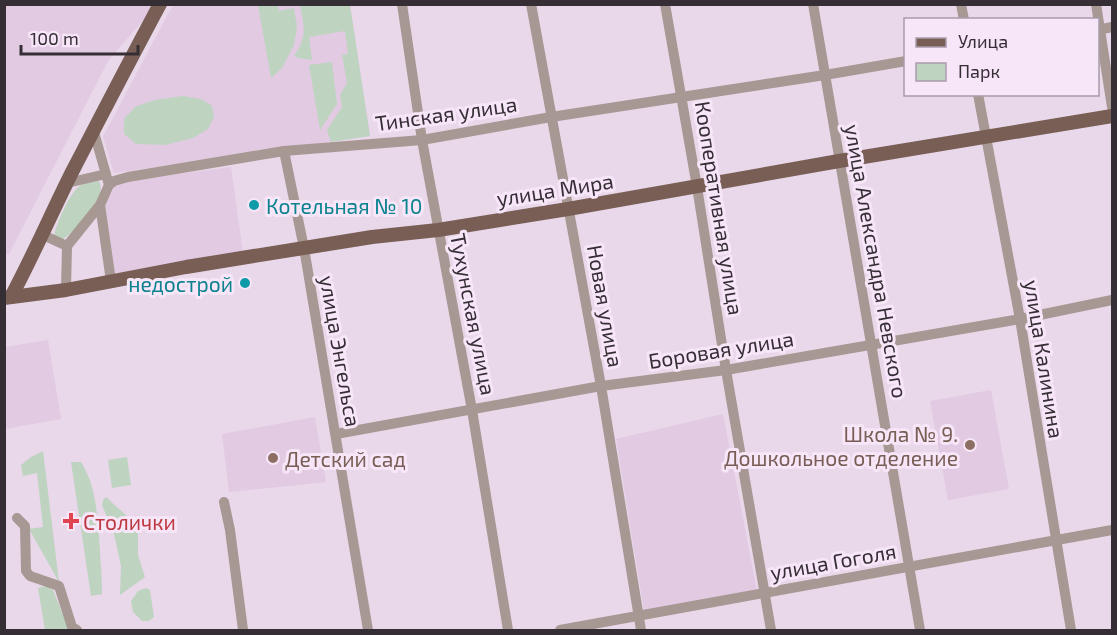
<svg xmlns="http://www.w3.org/2000/svg" width="1117" height="635" viewBox="0 0 1117 635" font-family="'Exo 2',sans-serif">
<style>
.built{fill:#e1cae2}
.green{fill:#bed4c1}
.lines{fill:none;stroke-linecap:round;stroke-linejoin:round}
.minor{stroke:#a79893;stroke-width:10}
.major{stroke:#785e55;stroke-width:14}
.culture-dot{fill:#0f9aa8;stroke:#f7e5f8;stroke-width:2}
.education-dot{fill:#8d6e63;stroke:#f7e5f8;stroke-width:2}
.health-dot{fill:#e0444e;stroke:#f7e5f8;stroke-width:2}
.labels{text-anchor:middle;dominant-baseline:central;stroke-width:6;stroke-linejoin:round;paint-order:stroke}
.street-label{font-size:21px;fill:#352e35;stroke:#f7e5f8}
.culture-label{font-size:21px;fill:#0d838f;stroke:#f7e5f8;text-anchor:start}
.education-label{font-size:21px;fill:#785e54;stroke:#f7e5f8;text-anchor:end}
.health-label{font-size:21px;fill:#be3a42;stroke:#f7e5f8;text-anchor:start}
</style>
<rect width="100%" height="100%" fill="#e9d7ea"/>
<g class="built">
<path d="M 5,5 L 156,5 L 108,61 L 9,254 L 5,255 Z"/>
<path d="M 174,5 L 350,5 L 370,136 L 114,173 L 103,137 L 169,12 Z"/>
<path d="M 231,167 L 243,253 L 115,274 L 103,206 L 118,182 Z"/>
<path d="M 48,340 L 61,419 L 5,429 L 5,347 Z"/>
<path d="M 991,390 L 1009,489 L 948,500 L 930,401 Z"/>
<path d="M 723,414 L 757,591 L 644,611 L 616,439 Z"/>
<path d="M 315,417 L 326,482 L 229,492 L 222,434 Z"/>
</g>
<g class="green">
<path d="M 258,5 L 278,5 L 279,11 L 294,8 L 297,27 L 294,45 L 282,68 L 271,78 Z"/>
<path d="M 300,5 L 350,5 L 370,136 L 331,142 L 327,130 L 342,107 L 340,95 L 347,83 L 342,55 L 348,54 L 345,31 L 309,37 L 312,60 L 298,58 L 294,56 C 308,36 304,27 300,5 Z"/>
<path d="M 332,62 L 337,104 L 320,130 L 309,65 Z"/>
<path d="M 183,96 L 201,99 L 212,106 L 214,117 L 208,129 L 193,138 L 165,145 L 136,144 L 124,134 L 124,119 L 135,107 L 154,100 Z"/>
<path d="M 99,181 C 108,202 79,228 63,239 L 54,236 C 56,225 70,191 81,185 C 86,182 94,182 99,181 Z"/>
<path d="M 43,451 L 59,582 L 29,529 L 43,527 L 37,473 L 23,476 L 21,465 L 31,457 Z"/>
<path d="M 127,457 L 131,485 L 112,488 L 108,460 Z"/>
<path d="M 71,462 L 81,462 C 95,484 97,511 99,536 C 100,555 102,574 102,594 L 91,596 Z"/>
<path d="M 106,497 L 130,519 L 138,534 L 138,555 L 145,577 L 120,595 L 121,566 L 114,534 L 102,505 L 103,500 Z"/>
<path d="M 46,586 L 53,590 L 69,630 L 45,630 L 38,588 Z"/>
<path d="M 146,588 L 150,590 L 154,617 L 149,621 L 142,621 L 133,612 L 131,601 L 138,591 Z"/>
</g>
<g class="lines">
<g class="minor">
<path d="M 402,4 L 422,140 L 472,410 L 508,630"/>
<path d="M 531,4 L 601,386 L 641,630"/>
<path d="M 665,4 L 697,187 L 726,370 L 771,630"/>
<path d="M 813,4 L 920,630"/>
<path d="M 961,4 L 964,20"/>
<path d="M 1096,4 L 1112,107"/>
<path d="M 1098,30 L 1112,27"/>
<path d="M 978,94 L 1020,319 L 1071,630"/>
<path d="M 94,132 L 109,185"/>
<path d="M 284,151 L 304,248 L 368,630"/>
<path d="M 67,183 L 106,174"/>
<path d="M 100,205 L 111,281"/>
<path d="M 43,235 L 67,246"/>
<path d="M 66,290 L 67,246 L 100,205 L 109,185 L 114,181 L 128,177 L 284,151 L 422,140 L 551,117 L 825,75 L 906,61"/>
<path d="M 336,434 L 601,386 L 726,370 L 1020,319 L 1112,300"/>
<path d="M 224,502 L 230,530 L 243,630"/>
<path d="M 17,518 L 25,526 L 26,571 L 30,576 L 59,586 L 72,627 L 77,630"/>
<path d="M 560,630 L 1112,530"/>
</g>
<g class="major">
<path d="M 11,297 C 33,256 51,214 72,172 C 101,116 130,60 160,4"/>
<path d="M 4,298 L 66,290 L 186,267 L 372,237 L 438,230 L 568,209 L 839,161 L 1112,116"/>
</g>
</g>
<g class="culture-dot">
<circle cx="254" cy="205" r="6"/>
<circle cx="245" cy="283" r="6"/>
</g>
<g class="education-dot">
<circle cx="970" cy="445" r="6"/>
<circle cx="273" cy="458" r="6"/>
</g>
<path class="health-dot" d="M68 512h6v6h6v6h-6v6h-6v-6h-6v-6h6z"/>
<g class="labels">
<g class="street-label">
<text transform="translate(446 113) rotate(-8)">Тинская улица</text>
<text transform="translate(555 189) rotate(-9)">улица Мира</text>
<text transform="translate(720 208) rotate(81)">Кооперативная улица</text>
<text transform="translate(877 261) rotate(80)">улица Александра Невского</text>
<text transform="translate(606 306) rotate(80)">Новая улица</text>
<text transform="translate(474 314) rotate(79)">Тухунская улица</text>
<text transform="translate(721 349) rotate(-9)">Боровая улица</text>
<text transform="translate(341 351) rotate(80)">улица Энгельса</text>
<text transform="translate(1045 359) rotate(81)">улица Калинина</text>
<text transform="translate(833 561) rotate(-10)">улица Гоголя</text>
</g>
<g class="culture-label">
<text x="266" y="205">Котельная № 10</text>
<text x="233" y="283" text-anchor="end">недострой</text>
</g>
<g class="education-label">
<text x="958" y="433">Школа № 9.<tspan x="958" dy="24">Дошкольное отделение</tspan></text>
<text x="285" y="458" text-anchor="start">Детский сад</text>
</g>
<g class="health-label">
<text x="83" y="521">Столички</text>
</g>
</g>
<rect width="1117" height="635" fill="none" stroke="#352e35" stroke-width="12"/>
<rect x="904" y="18" width="195" height="78" fill="#f7e5f8" stroke="#a99caa" stroke-width="1.5"/>
<rect x="916" y="38" width="30" height="9" fill="#785e55" stroke="#a99caa" stroke-width="1.5"/>
<text x="958" y="48" font-size="18" fill="#352e35">Улица</text>
<rect x="916" y="63" width="30" height="18" fill="#bed4c1" stroke="#a99caa" stroke-width="1.5"/>
<text x="958" y="78" font-size="18" fill="#352e35">Парк</text>
<path d="M21 45v9h117v-9" fill="none" stroke="#352e35" stroke-width="3"/>
<text x="30" y="45" font-size="18" fill="#352e35" stroke="#f7e5f8" stroke-width="4.5" paint-order="stroke">100 m</text>
</svg>
